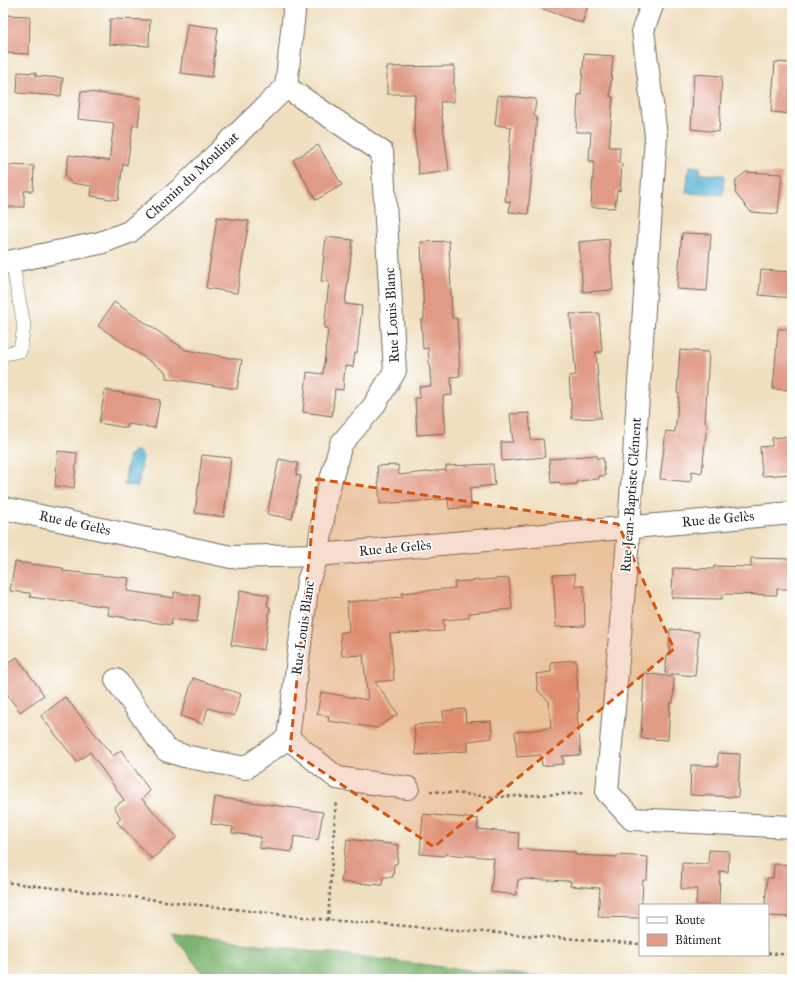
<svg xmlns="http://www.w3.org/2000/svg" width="795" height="982" viewBox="0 0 795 982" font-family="'IM FELL Great Primer',serif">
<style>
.forest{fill:#7db370;stroke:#546f4e}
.water{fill:#54b0d2;stroke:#406e7e}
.building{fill:#e09a85}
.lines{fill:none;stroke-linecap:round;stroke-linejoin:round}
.service-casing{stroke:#706a5f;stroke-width:14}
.minor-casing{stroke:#706a5f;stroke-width:24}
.path{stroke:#706a5f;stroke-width:2.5;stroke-dasharray:3 3;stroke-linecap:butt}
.service{stroke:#fff;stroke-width:13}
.minor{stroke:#fff;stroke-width:22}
.marked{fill:#d5540f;fill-opacity:0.2;stroke:#d5540f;stroke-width:3;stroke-dasharray:8 5;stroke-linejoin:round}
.labels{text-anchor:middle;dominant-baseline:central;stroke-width:3.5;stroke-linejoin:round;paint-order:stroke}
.street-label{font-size:14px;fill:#2b2b2b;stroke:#fff}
</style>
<rect width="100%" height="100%" fill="#fff"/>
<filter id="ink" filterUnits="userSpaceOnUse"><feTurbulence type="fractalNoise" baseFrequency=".025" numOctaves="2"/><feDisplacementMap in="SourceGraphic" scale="8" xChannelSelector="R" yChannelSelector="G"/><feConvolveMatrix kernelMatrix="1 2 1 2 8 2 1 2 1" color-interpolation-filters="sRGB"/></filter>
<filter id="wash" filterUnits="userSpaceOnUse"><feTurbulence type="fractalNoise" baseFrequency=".012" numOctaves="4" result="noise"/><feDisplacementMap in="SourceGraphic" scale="16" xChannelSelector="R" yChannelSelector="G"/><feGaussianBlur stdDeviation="0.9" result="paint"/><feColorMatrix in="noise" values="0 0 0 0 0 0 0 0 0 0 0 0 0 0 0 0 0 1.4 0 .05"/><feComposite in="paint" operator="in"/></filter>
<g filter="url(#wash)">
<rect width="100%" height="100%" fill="#efdfbf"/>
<path class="forest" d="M 171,933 L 475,971 L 579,979 L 207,979 Z"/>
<g class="water">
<path d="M 689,166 L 700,167 L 700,174 L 724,175 L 723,195 L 686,193 Z"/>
<path d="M 134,451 L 138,451 L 143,457 L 138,487 L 124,485 L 129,455 L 131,455 Z"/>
</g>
<g id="blocks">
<g class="building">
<path d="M 532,3 L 589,3 L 582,23 L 532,5 Z"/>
<path d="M 3,15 L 30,16 L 29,54 L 3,53 Z"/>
<path d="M 110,19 L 150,20 L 149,46 L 109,44 Z"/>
<path d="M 187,24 L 218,28 L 212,77 L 180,73 Z"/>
<path d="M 584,54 L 613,56 L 610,97 L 613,97 L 609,147 L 620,147 L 619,163 L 622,164 L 620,191 L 617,190 L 615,208 L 591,207 L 594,161 L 589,161 L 591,132 L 576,132 L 578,95 L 581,95 Z"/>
<path d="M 775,62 L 792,63 L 792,114 L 771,112 Z"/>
<path d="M 454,66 L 454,102 L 440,102 L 449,171 L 419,175 L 414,131 L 415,94 L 387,94 L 387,67 Z"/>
<path d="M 18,72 L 36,73 L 36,76 L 63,78 L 61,96 L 17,93 Z"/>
<path d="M 694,74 L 722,76 L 719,132 L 691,129 Z"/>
<path d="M 81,91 L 141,98 L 138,126 L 133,125 L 127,165 L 123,164 L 118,200 L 91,196 L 92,186 L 71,183 L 65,176 L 69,155 L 109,161 L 114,123 L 78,119 Z"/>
<path d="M 498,95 L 536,99 L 534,116 L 537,117 L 528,214 L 509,212 L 510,202 L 505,201 L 511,127 L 495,125 Z"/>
<path d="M 318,145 L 342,185 L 316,200 L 293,160 Z"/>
<path d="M 3,165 L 34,166 L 33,191 L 24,191 L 24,207 L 3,207 Z"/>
<path d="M 746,172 L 782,174 L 778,214 L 751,212 L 735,193 L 736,180 Z"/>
<path d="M 217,217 L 249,221 L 237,293 L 206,288 Z"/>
<path d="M 682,233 L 711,234 L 707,291 L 677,289 Z"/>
<path d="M 326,237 L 353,240 L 345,304 L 362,306 L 357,353 L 355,353 L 353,367 L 345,366 L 343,390 L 335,389 L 332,416 L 303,412 L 307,372 L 323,374 L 328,328 L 324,328 L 329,282 L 321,281 Z"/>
<path d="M 609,239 L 613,290 L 583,292 L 579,242 Z"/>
<path d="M 449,241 L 452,318 L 457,318 L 460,376 L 451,377 L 452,395 L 443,396 L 446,433 L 417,435 L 415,398 L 420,398 L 419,387 L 431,386 L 428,348 L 423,349 L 421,320 L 424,320 L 421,242 Z"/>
<path d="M 761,270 L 792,272 L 792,298 L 759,295 Z"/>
<path d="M 114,302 L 186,350 L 242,360 L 237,389 L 166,378 L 166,372 L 98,326 Z"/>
<path d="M 599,313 L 602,352 L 596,352 L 601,418 L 572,419 L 569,376 L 576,375 L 570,314 Z"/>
<path d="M 778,329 L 792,329 L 792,390 L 773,389 Z"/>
<path d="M 680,350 L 709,352 L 705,423 L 707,423 L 702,473 L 692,471 L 691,482 L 660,479 L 666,431 L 675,432 L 679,394 L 677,393 Z"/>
<path d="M 105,390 L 160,400 L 155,428 L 128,424 L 127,428 L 99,423 Z"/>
<path d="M 529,413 L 531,440 L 543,439 L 545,457 L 502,461 L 501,442 L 513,442 L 510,414 Z"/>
<path d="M 792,436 L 792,474 L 762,476 L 760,447 L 772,446 L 772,438 Z"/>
<path d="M 58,451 L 77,453 L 74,488 L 55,486 Z"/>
<path d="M 202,455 L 231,458 L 224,517 L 195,513 Z"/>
<path d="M 597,455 L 597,458 L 603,458 L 605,476 L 599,476 L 599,479 L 577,481 L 577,484 L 560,485 L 560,482 L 551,483 L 549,459 Z"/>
<path d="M 279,459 L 298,463 L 296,475 L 301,476 L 292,519 L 267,514 Z"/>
<path d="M 493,464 L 495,485 L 470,488 L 471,507 L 449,509 L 448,499 L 380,504 L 377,466 L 398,465 L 399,475 L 446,470 L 446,466 Z"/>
<path d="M 751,558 L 792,559 L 792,589 L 777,589 L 777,595 L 722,594 L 722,599 L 672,598 L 673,568 L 714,569 L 714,566 L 751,567 Z"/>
<path d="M 15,562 L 63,568 L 63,571 L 129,578 L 127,591 L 174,598 L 174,592 L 200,596 L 197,622 L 172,619 L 171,625 L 108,615 L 109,607 L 59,600 L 58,601 L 30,597 L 30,593 L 10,591 Z"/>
<path d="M 575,574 L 575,586 L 584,586 L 585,626 L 556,627 L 553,575 Z"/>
<path d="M 509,578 L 512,609 L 469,613 L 469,618 L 443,620 L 444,631 L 390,634 L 394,680 L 375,682 L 398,714 L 377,728 L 328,721 L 329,716 L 317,714 L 321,692 L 368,700 L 363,655 L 342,656 L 340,633 L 349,631 L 347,602 L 402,597 L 402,593 L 455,588 L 454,582 Z"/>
<path d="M 240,590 L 269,595 L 267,606 L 270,607 L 264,650 L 231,645 Z"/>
<path d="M 670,629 L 699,632 L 695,676 L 665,673 L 667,655 L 669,655 Z"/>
<path d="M 17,657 L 44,695 L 20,712 L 3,689 L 3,667 Z"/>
<path d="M 576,660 L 579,712 L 577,712 L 581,755 L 562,756 L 564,764 L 542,766 L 541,755 L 517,757 L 515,732 L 551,728 L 549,701 L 538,691 L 536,674 L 551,672 L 551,662 Z"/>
<path d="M 644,673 L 674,677 L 673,703 L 670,703 L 668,740 L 641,738 Z"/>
<path d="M 193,678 L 241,694 L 234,716 L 208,708 L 203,724 L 181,716 Z"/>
<path d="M 65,697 L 113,756 L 121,750 L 150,791 L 142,799 L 177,837 L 152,859 L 117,822 L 121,818 L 114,807 L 124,800 L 90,752 L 77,762 L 41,716 Z"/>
<path d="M 465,709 L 466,722 L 491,721 L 492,738 L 468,741 L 468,751 L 416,755 L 414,725 L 444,722 L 443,711 Z"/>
<path d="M 718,753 L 740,754 L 738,797 L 690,795 L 691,765 L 718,766 Z"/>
<path d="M 215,797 L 323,812 L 318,840 L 294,836 L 292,852 L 259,848 L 261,837 L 232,833 L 233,827 L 211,824 Z"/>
<path d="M 423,814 L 478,819 L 477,829 L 519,833 L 518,849 L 575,852 L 575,855 L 618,857 L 618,855 L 648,857 L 647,880 L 643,880 L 642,905 L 640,905 L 640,918 L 598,917 L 600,888 L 570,886 L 571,881 L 520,879 L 520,880 L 518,880 L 516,895 L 491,892 L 494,858 L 445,854 L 444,856 L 420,854 Z"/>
<path d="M 347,839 L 399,845 L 397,864 L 394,864 L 393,877 L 383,877 L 382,885 L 341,882 Z"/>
<path d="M 709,850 L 729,851 L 728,872 L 720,871 L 719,905 L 696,905 L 697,889 L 681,889 L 682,863 L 708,864 Z"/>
<path d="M 774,864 L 792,865 L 789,917 L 768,916 L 768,905 L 765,905 L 767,878 L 773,878 Z"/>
</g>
</g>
</g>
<g filter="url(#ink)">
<use href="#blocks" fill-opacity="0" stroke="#706a5f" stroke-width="1"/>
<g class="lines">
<g class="service-casing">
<path id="service" d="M 3,354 L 20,351 L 24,326 L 12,261"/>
</g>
<g class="minor-casing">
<g id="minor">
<path d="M 653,3 L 643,30 L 656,136 L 629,527 L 607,792 L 632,819 L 792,827"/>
<path d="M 3,263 L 100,243 L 129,232 L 182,188 L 286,87 L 295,3"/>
<path d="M 3,508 L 231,557 L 318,555 L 792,513"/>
<path d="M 116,680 L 166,750 L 184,756 L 245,768 L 288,738 L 308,581 L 318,555 L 326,498 L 341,444 L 373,407 L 395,371 L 382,152 L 286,87"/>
<path d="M 288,738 L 337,778 L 408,788"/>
</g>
</g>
<g class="path">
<path d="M 430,791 L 494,797 L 585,793"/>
<path d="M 3,882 L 328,920 L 640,944"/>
<path d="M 328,920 L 336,801"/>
<path d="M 768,953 L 792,955"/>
</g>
<use href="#service" class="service"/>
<use href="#minor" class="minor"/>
</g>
</g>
<path class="marked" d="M 317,479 L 618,524 L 674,649 L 434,847 L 290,750 Z"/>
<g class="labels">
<g class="street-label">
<text transform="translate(192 176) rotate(-43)">Chemin du Moulinat</text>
<text transform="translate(392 315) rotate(-93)">Rue Louis Blanc</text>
<text transform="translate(631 495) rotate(-86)">Rue Jean-Baptiste Clément</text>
<text transform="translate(718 519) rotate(-5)">Rue de Gelès</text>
<text transform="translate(75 523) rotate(12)">Rue de Gelès</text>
<text transform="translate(395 548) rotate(-5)">Rue de Gelès</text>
<text transform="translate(303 628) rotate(-82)">Rue Louis Blanc</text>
</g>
</g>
<rect width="795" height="982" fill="none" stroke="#fff" stroke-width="16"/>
<rect x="639" y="904" width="130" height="52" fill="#ffffff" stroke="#aaaaaa"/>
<rect x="647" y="917" width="20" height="6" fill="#ffffff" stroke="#aaaaaa"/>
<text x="675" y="924" font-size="12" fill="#2b2b2b">Route</text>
<rect x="647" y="934" width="20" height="12" fill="#e09a85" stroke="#aaaaaa"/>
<text x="675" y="944" font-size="12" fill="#2b2b2b">Bâtiment</text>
</svg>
